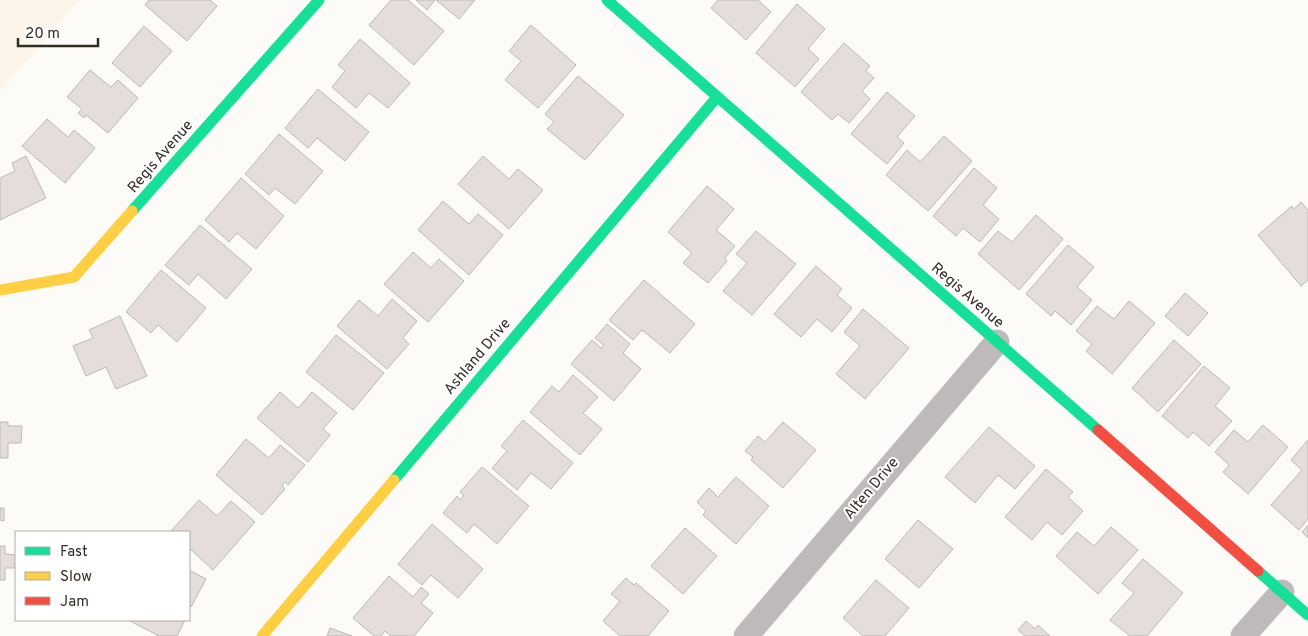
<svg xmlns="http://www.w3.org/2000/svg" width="1308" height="636" viewBox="0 0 1308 636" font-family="Overpass,sans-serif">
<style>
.education{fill:#fdf5e9}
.building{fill:#e4ddda;stroke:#beb8b6}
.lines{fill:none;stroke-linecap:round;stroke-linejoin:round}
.street{stroke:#bebabc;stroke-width:25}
.fast{stroke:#16e098;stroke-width:11}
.slow{stroke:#ffcf43;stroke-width:11}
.jam{stroke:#f24e42;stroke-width:11}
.labels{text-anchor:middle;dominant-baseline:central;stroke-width:4;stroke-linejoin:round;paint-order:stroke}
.street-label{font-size:15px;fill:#332c23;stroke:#fff}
</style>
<rect width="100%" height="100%" fill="#fdfbf8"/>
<path class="education" d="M 0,0 L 79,0 L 0,92 Z"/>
<g class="building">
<path d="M 149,0 L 210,0 L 217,6 L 187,41 L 145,5 Z"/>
<path d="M 391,0 L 408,0 L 444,31 L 414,65 L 369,25 Z"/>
<path d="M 416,0 L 435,0 L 427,10 Z"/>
<path d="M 436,0 L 475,0 L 459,19 Z"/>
<path d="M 718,0 L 758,0 L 771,12 L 746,40 L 711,8 Z"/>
<path d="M 797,4 L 825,29 L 808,49 L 819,59 L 795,87 L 756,53 Z"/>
<path d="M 531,25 L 576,65 L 538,108 L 505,80 L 521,61 L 509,51 Z"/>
<path d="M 144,26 L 172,51 L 140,87 L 112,63 Z"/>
<path d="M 360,39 L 410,83 L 388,108 L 369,93 L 356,108 L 332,87 L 345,71 L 338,65 Z"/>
<path d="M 844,43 L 870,66 L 866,71 L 874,78 L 862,91 L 870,99 L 849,123 L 838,114 L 832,120 L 801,92 Z"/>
<path d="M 90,70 L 111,87 L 118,80 L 138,98 L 108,133 L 86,115 L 84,118 L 78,113 L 82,109 L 67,97 Z"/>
<path d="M 578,76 L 624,115 L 585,160 L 547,129 L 554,122 L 545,114 Z"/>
<path d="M 318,89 L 369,132 L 345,161 L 317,138 L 308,148 L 285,128 Z"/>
<path d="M 887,92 L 915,116 L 897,137 L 904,143 L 887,164 L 851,134 Z"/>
<path d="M 47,119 L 68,137 L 74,130 L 95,148 L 65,183 L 22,146 Z"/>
<path d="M 279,134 L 323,171 L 295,204 L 275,188 L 269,195 L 245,174 Z"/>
<path d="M 944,136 L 972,161 L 928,211 L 886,175 L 907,150 L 920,162 Z"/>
<path d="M 26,156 L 46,198 L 0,220 L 0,178 L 15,171 L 12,163 Z"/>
<path d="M 483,156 L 509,179 L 518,169 L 543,190 L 509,229 L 458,184 Z"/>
<path d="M 974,168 L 997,188 L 983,205 L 999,219 L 980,242 L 963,228 L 956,236 L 933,216 Z"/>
<path d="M 241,178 L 284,216 L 256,249 L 237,233 L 229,242 L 205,220 Z"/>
<path d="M 707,186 L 734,209 L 716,230 L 735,246 L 725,258 L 727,261 L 708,283 L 683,263 L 692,253 L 668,232 Z"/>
<path d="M 443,201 L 469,224 L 478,214 L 503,235 L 469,275 L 418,230 Z"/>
<path d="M 1301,202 L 1308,210 L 1308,280 L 1301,286 L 1258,235 L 1292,206 L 1294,209 Z"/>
<path d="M 1036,215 L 1063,239 L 1019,290 L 978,254 L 998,231 L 1012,242 Z"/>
<path d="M 200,225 L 252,269 L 226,299 L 198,274 L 189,285 L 165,265 Z"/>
<path d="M 756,231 L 796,264 L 752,315 L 723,291 L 747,263 L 736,254 Z"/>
<path d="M 1068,245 L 1094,267 L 1077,287 L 1092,300 L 1071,325 L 1055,311 L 1051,316 L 1026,294 Z"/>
<path d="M 413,252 L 431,268 L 439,259 L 464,281 L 428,322 L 384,284 Z"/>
<path d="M 816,266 L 842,289 L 837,295 L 852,308 L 832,332 L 817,319 L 801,337 L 774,314 Z"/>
<path d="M 161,270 L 206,308 L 177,342 L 158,325 L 151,333 L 126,312 Z"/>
<path d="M 644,280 L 695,324 L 670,353 L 642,330 L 633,340 L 609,320 Z"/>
<path d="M 1185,293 L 1208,313 L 1188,336 L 1165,316 Z"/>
<path d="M 392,299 L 417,321 L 403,338 L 409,344 L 387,369 L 337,326 L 359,300 L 378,316 Z"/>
<path d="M 1129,301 L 1155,323 L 1112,374 L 1086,351 L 1092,344 L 1076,331 L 1097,306 L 1114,319 Z"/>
<path d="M 863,309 L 909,348 L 865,399 L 836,374 L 860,346 L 844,332 Z"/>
<path d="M 120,316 L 147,376 L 116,389 L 106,367 L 86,376 L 73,346 L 93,338 L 89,330 Z"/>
<path d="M 607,324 L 630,344 L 623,353 L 641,369 L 614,401 L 571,364 L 592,340 L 601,348 L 604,345 L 595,338 Z"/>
<path d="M 336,335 L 384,373 L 353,410 L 306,372 Z"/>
<path d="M 1174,340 L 1201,364 L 1158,412 L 1132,388 Z"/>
<path d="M 1204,366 L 1230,388 L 1215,406 L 1232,421 L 1209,446 L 1193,432 L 1188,438 L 1162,416 Z"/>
<path d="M 573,375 L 598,397 L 583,413 L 602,429 L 580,455 L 530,412 L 552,386 L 559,392 Z"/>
<path d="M 280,392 L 298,408 L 312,392 L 337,413 L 323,429 L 330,435 L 308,462 L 257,418 Z"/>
<path d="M 523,420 L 573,463 L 551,489 L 531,473 L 517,490 L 492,468 L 507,451 L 501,446 Z"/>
<path d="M 0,422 L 8,422 L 8,426 L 22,426 L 21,443 L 8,443 L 8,458 L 0,458 Z"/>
<path d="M 783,422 L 816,450 L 783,488 L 751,460 L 753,457 L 745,451 L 758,436 L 765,442 Z"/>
<path d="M 1263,425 L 1288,447 L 1248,494 L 1223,472 L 1229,465 L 1215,452 L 1234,430 L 1248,442 Z"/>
<path d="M 989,427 L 1035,466 L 1015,489 L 998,475 L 975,503 L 945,477 Z"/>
<path d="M 246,439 L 269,458 L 280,445 L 305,465 L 288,485 L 285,482 L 282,486 L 285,489 L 262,515 L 216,475 Z"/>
<path d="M 1308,440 L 1308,519 L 1299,530 L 1271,505 L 1302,470 L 1291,460 Z"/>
<path d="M 482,467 L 529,506 L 497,544 L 474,524 L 467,533 L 443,513 L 457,496 L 460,500 L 464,495 L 460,492 Z"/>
<path d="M 1046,469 L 1073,492 L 1068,497 L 1083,511 L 1062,535 L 1047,522 L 1032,540 L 1005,517 Z"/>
<path d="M 736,477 L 769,506 L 736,544 L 703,515 L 706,511 L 697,502 L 709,488 L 718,497 Z"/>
<path d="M 199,500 L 217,516 L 231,501 L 255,522 L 213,570 L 189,548 L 189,532 L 170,532 Z"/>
<path d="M 0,508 L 4,508 L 4,521 L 0,520 Z"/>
<path d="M 918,520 L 953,549 L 919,588 L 885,559 Z"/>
<path d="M 432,524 L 483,569 L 458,598 L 431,575 L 422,585 L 398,564 Z"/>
<path d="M 1308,525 L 1308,538 L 1302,532 Z"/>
<path d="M 1111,527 L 1138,550 L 1098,594 L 1056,556 L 1077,532 L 1094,546 Z"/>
<path d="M 685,528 L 717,556 L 683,594 L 651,566 Z"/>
<path d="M 0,546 L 5,546 L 5,554 L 16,555 L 15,568 L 5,568 L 5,580 L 0,580 Z"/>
<path d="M 1143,559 L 1183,593 L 1147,636 L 1130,636 L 1110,620 L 1134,593 L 1122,583 Z"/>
<path d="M 189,570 L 206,579 L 191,607 L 189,606 Z"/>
<path d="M 389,576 L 413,597 L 421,587 L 429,594 L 421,603 L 433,613 L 414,636 L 391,636 L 385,631 L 381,636 L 374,636 L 353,618 Z"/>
<path d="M 626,578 L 634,585 L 636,583 L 669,611 L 648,636 L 620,636 L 603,621 L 620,601 L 611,594 Z"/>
<path d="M 876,580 L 909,608 L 885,636 L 863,636 L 843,618 Z"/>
<path d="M 128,620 L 185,620 L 177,636 L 159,636 Z"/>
<path d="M 1026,621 L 1035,629 L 1038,625 L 1050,636 L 1025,636 L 1018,630 Z"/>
<path d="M 330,628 L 352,636 L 327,636 Z"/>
</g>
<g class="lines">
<g class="street">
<path d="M 746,636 L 997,342"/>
<path d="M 1243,636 L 1282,592"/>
</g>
<g class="fast">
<path d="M 607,0 L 1098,430"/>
<path d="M 132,211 L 319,0"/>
<path d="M 394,480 L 717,97"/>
<path d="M 1258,571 L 1308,615"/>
</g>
<g class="slow">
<path d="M 0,290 L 74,277 L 132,211"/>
<path d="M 262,636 L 394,480"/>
</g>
<path class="jam" d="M 1098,430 L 1258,571"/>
</g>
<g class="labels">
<g class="street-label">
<text transform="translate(161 157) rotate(-49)">Regis Avenue</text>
<text transform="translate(967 296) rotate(41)">Regis Avenue</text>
<text transform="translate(478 357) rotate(-50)">Ashland Drive</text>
<text transform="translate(872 489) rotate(-50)">Alten Drive</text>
</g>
</g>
<rect x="15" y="531" width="175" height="90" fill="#ffffff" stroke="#adaba7"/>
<rect x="25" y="547" width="25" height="8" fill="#16e098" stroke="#adaba7"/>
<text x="60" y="556" font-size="15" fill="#332c23">Fast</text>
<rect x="25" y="572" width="25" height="8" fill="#ffcf43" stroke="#adaba7"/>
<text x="60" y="581" font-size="15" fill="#332c23">Slow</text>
<rect x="25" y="597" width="25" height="8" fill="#f24e42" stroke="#adaba7"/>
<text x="60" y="606" font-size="15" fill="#332c23">Jam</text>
<path d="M18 38v8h80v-8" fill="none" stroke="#332c23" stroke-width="2.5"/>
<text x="25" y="38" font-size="15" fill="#332c23" stroke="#ffffff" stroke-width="4" paint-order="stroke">20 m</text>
</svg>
